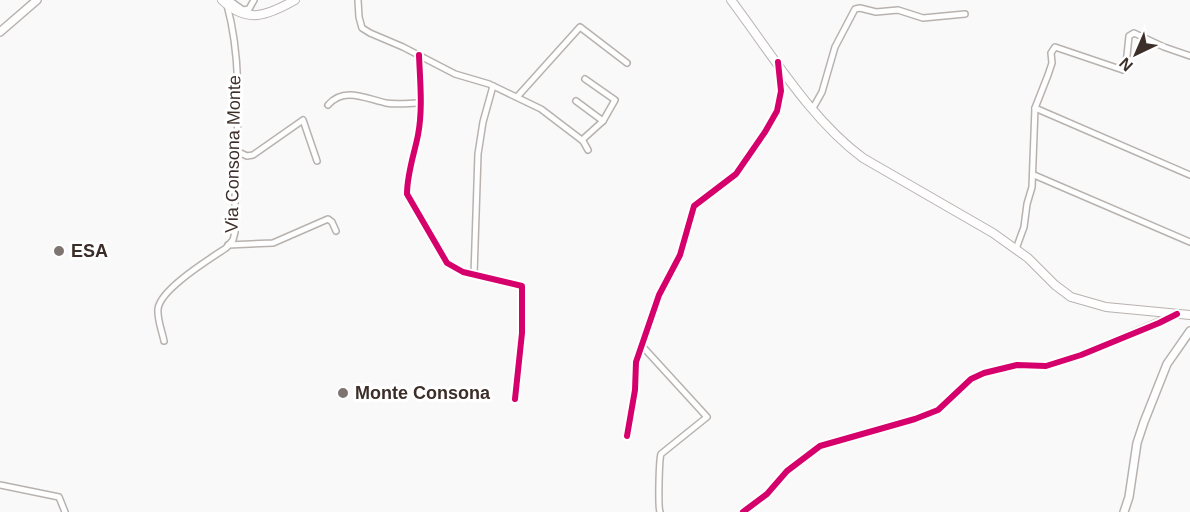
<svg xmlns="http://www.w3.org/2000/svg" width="1190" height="512" viewBox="0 0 1190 512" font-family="Helvetica,sans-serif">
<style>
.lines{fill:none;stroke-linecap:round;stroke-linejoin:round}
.minor-casing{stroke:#b8b2af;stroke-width:8}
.tertiary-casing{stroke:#b8b2af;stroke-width:10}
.secondary-casing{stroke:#b8b2af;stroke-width:10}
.minor{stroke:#fefefe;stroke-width:5}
.tertiary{stroke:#fefefe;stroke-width:7}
.secondary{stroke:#fefefe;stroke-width:8}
.cycleway-casing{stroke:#fff;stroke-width:10}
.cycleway{stroke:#d6006c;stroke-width:6}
.poi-dot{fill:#7e7571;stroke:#fff;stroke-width:2}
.labels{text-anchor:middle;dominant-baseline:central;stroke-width:6;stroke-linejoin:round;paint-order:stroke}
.street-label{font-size:18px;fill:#3c2e28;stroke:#fff}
.poi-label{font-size:18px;font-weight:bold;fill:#3c2e28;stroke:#fff;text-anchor:start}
</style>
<rect width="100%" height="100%" fill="#f9f9f9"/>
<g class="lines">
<g class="minor-casing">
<g id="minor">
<path d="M 229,0 L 243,10 L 249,9 L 254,0"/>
<path d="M 358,0 L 359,17 L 362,28 L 370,33 L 403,47 L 455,74 L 489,84 L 541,109 L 583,141 L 588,150"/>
<path d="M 419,55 C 420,81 423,109 418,135 C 414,155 407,174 407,194 L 447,263 L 463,272 L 522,286 L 522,333 L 515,399"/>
<path d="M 517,97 L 580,27 L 627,63"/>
<path d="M 576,101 L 603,121"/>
<path d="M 328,105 C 344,86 367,99 386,103 C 397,105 409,103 420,103"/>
<path d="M 813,108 L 822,92 L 835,47 L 855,9 L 860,8 L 876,12 L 898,10 L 923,18 L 965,14"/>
<path d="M 1035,108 L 1190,175"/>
<path d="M 582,140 L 603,121 L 615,100 L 585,79"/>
<path d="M 236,151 L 247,156 L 253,155 L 303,120 L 317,161"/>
<path d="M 1034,175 L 1190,242"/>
<path d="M 228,245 L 273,243 L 328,219 L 332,222 L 336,231"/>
<path d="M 1016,249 L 1024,227 L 1027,204 L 1032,187 L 1035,108 L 1048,75 L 1052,63 L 1051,53 L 1055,47 L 1123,70 L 1126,65 L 1129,36 L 1134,33 L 1164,47 L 1190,56"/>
<path d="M 474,275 L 478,154 L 483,122 L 493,86"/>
<path d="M 164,341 C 162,331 157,319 158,309 C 160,289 210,259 226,248 L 233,240 L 235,232 C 233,157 247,78 227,5"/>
<path d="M 643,347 L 707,417 L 661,454 C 659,460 658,507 660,512"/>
<path d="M 627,436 L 635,390 L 636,362 L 659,295 L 680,255 L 694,206 L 736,174 L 765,132 L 777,111 L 781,91 L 778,67"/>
<path d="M 0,485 L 59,497 L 65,512"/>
<path d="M 743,512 L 767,494 L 787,471 L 820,446 L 915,419 L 938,410 L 971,379 L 984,373 L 1017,365 L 1046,366 L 1081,355 L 1176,314"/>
</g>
</g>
<g class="tertiary-casing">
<g id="tertiary">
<path d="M 0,32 L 37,0"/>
<path d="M 1124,512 L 1129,497 L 1137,443 L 1144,422 L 1167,364 L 1190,331"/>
</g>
</g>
<g class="secondary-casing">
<g id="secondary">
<path d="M 222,0 C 247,24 267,16 295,0"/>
<path d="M 731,0 C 771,53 810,119 863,158 L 993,233 L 1028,258 L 1055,285 L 1071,297 L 1106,307 L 1190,315"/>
</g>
</g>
<use href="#minor" class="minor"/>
<use href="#tertiary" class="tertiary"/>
<use href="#secondary" class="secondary"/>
<g class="cycleway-casing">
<g id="cycleway">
<path d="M 419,55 C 420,81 423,109 418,135 C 414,155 407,174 407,194 L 447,263 L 463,272 L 522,286 L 522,333 L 515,399"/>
<path d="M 627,436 L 635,390 L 636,362 L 659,295 L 680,255 L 694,206 L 736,174 L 765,132 L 777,111 L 781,91 L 778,62"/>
<path d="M 743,512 L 767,494 L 787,471 L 820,446 L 915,419 L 938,410 L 971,379 L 984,373 L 1017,365 L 1046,366 L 1081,355 L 1159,323 L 1177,314"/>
</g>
</g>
<use href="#cycleway" class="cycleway"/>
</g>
<g class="poi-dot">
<circle cx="59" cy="251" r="6"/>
<circle cx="343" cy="393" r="6"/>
</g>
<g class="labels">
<g class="street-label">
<text transform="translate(233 154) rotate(-89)">Via Consona Monte</text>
</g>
<g class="poi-label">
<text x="71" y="251">ESA</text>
<text x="355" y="393">Monte Consona</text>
</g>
</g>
<g transform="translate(1136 54) rotate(224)" stroke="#ffffff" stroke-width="4.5" paint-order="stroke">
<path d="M0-4.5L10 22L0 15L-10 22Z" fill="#3c2e28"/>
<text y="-9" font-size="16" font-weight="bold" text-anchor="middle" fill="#3c2e28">N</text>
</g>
</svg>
